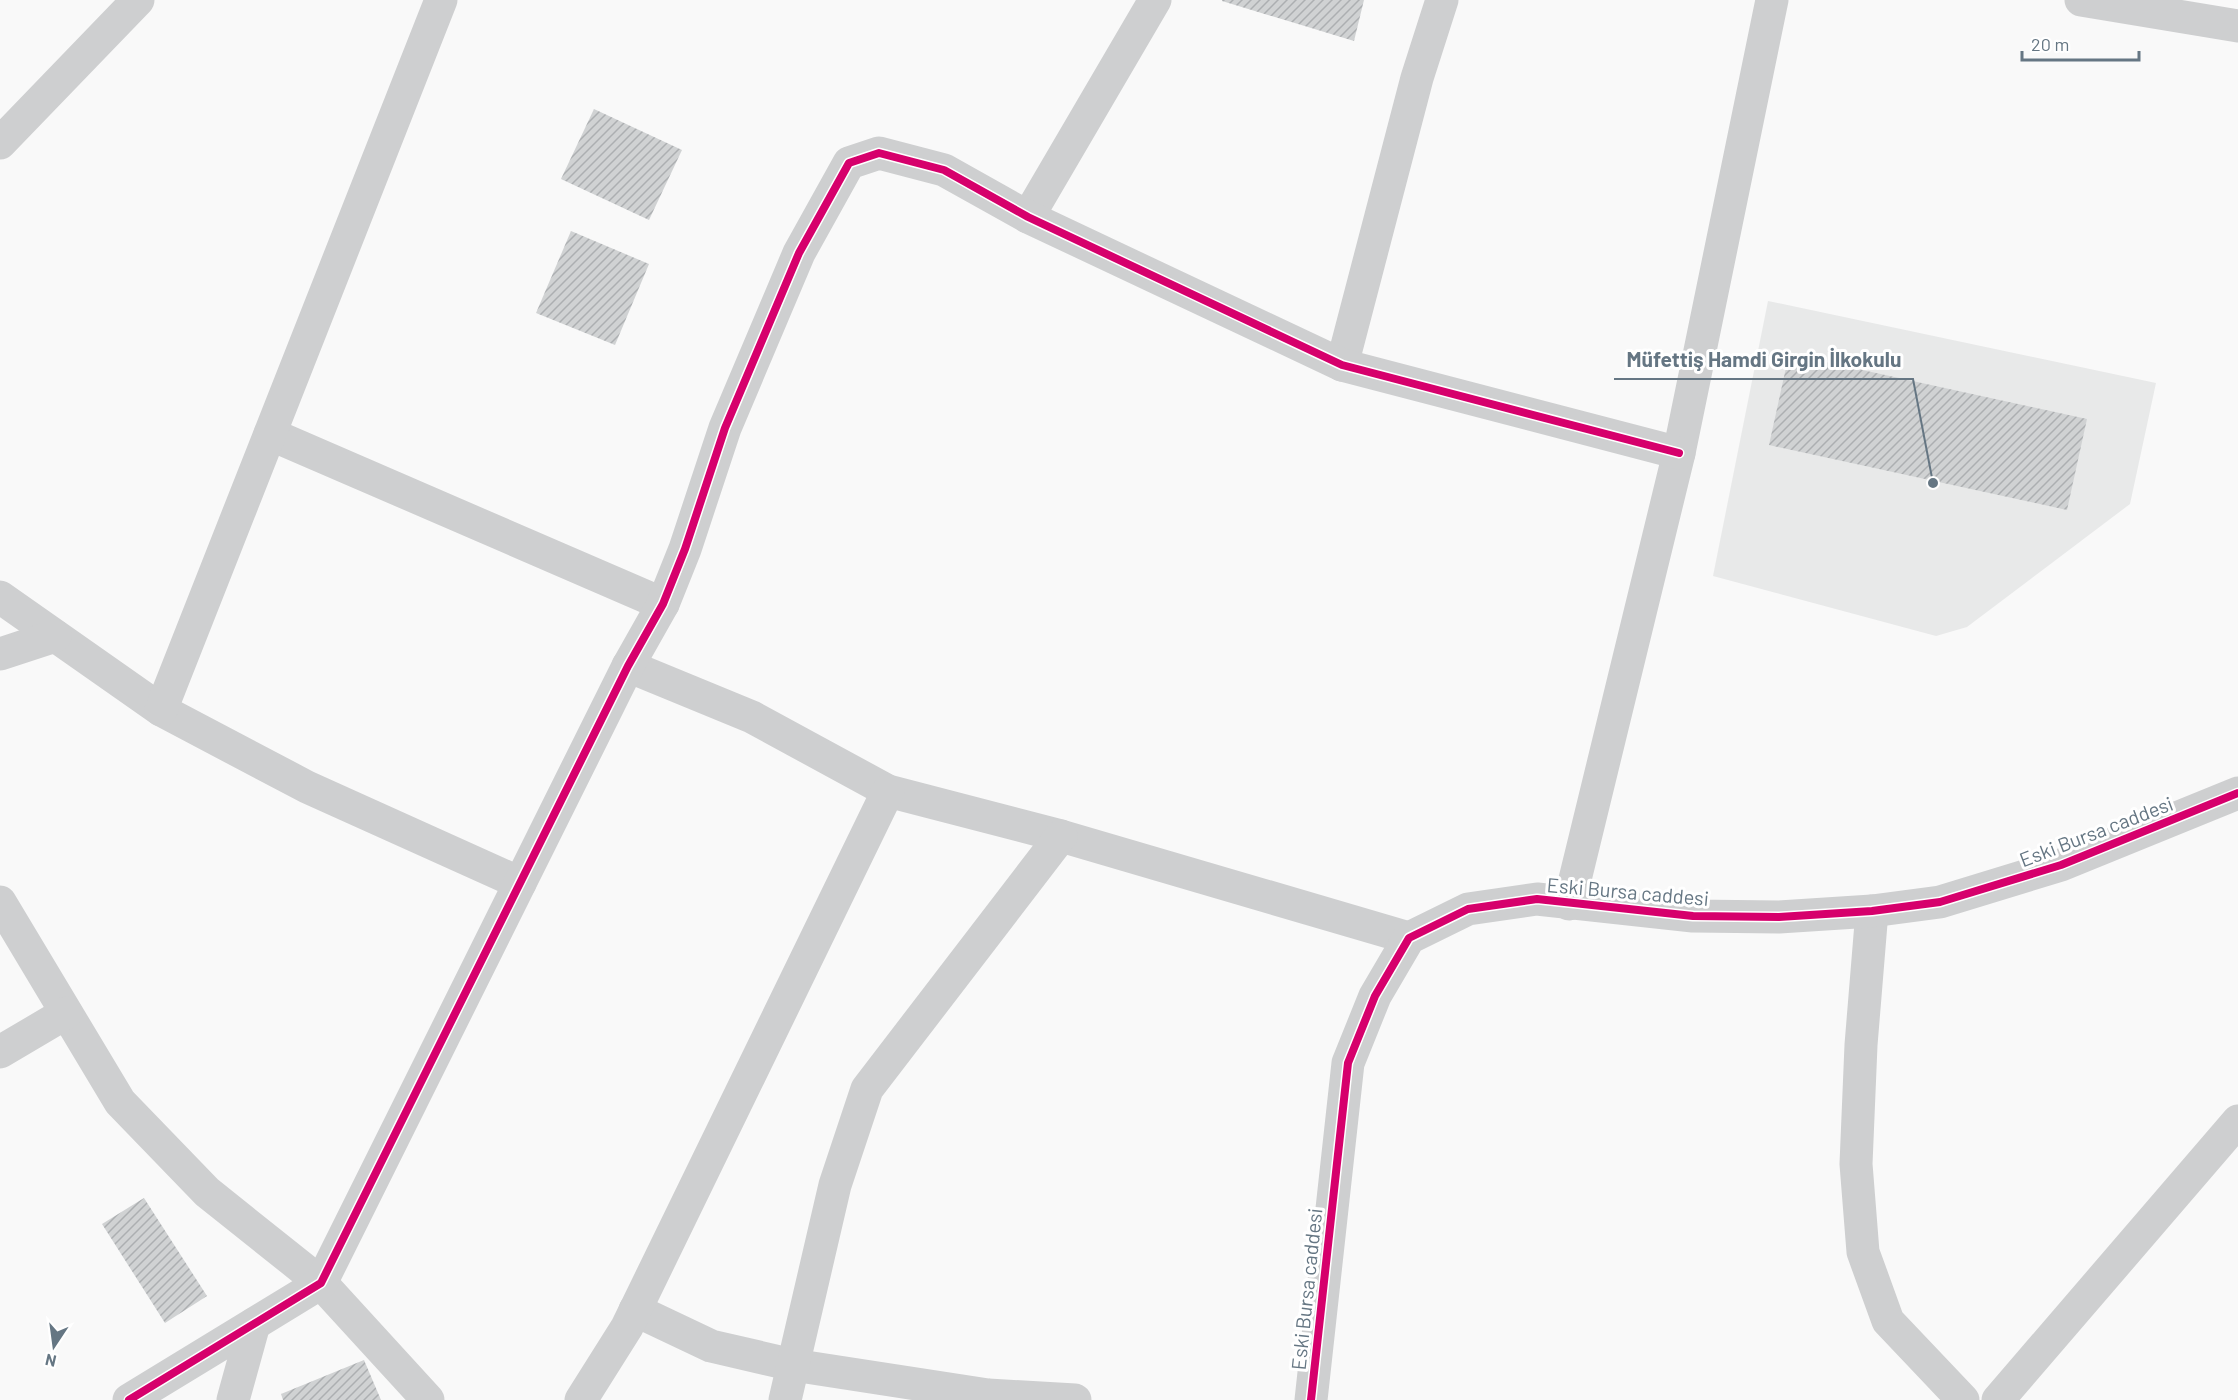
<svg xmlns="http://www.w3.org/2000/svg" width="2238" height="1400" font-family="Barlow,sans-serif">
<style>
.built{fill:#e8e9e9}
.building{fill:url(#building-hatch)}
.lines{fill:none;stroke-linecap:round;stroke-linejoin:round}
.minor{stroke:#cecfd0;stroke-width:33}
.cycleway-casing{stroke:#fff;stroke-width:11}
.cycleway{stroke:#d6006c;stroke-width:8}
.labels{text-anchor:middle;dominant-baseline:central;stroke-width:6;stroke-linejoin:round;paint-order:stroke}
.street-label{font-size:20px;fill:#657683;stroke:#fff}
.leader{fill:none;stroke:#657683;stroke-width:2}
.callout-dot{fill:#657683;stroke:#fff;stroke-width:2}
.callout-label{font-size:21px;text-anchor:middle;font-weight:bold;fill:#657683;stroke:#fff;stroke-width:6;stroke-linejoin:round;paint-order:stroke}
</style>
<defs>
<pattern id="building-hatch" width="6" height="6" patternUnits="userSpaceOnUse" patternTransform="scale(1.5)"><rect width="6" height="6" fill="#d0d2d3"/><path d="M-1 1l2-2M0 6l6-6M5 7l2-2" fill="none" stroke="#acafb1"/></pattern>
</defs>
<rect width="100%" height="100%" fill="#f9f9f9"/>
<path class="built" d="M1768,301L2156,383L2130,504L1967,627L1936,636L1713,576Z"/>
<g class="building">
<path d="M1364,0L1354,41L1222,1V0Z"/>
<path d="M594,109L682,150L649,220L561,179Z"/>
<path d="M571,231L649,264L615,345L536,313Z"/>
<path d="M1789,354L2087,419L2067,510L1769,445Z"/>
<path d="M144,1198L207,1296L165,1323L102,1224Z"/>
<path d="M364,1360L381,1400H283L281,1394Z"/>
</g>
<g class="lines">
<g class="minor">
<path d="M2081,0L2238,26"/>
<path d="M0,143L138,0"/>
<path d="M1028,217L1155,0"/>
<path d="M1342,365L1417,78L1442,0"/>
<path d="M270,434L663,604"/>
<path d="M0,597L161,710L307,787L520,883"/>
<path d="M0,654L55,636"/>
<path d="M628,666L752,717L888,791L1061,836L1409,938"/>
<path d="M161,710L441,0"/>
<path d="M0,902L120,1102L207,1192L321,1283L428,1400"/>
<path d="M1569,904L1679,453L1772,0"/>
<path d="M1872,911L1861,1045L1856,1164L1863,1252L1888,1321L1963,1400"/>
<path d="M0,1052L66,1013"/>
<path d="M635,1310L711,1346L793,1365L988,1395L1075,1400"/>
<path d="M129,1400L321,1283L628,666L663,604L685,549L725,428L799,253L849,163L879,153L944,170L1028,217L1342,365L1679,453"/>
<path d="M233,1400L254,1324"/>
<path d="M581,1400L627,1327L888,791"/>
<path d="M785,1400L835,1185L867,1089L1061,836"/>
<path d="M1311,1400L1348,1063L1375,996L1409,938L1468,909L1537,899L1693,916L1779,917L1872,911L1940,902L2061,865L2238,793"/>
<path d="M1998,1400L2238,1121"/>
</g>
<defs>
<g id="cycleway">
<path d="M129,1400L321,1283L628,666L663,604L685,549L725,428L799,253L849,163L879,153L944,170L1028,217L1342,365L1679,453"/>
<path d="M1311,1400L1348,1063L1375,996L1409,938L1468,909L1537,899L1693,916L1779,917L1872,911L1940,902L2061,865L2238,793"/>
</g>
</defs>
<use href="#cycleway" class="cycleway-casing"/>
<use href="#cycleway" class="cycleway"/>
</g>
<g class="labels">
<g class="street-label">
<text transform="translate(2096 831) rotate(-21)">Eski Bursa caddesi</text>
<text transform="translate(1628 891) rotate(5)">Eski Bursa caddesi</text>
<text transform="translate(1306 1289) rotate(-84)">Eski Bursa caddesi</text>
</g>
</g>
<path class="leader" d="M1933 483L1913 379H1614"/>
<circle class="callout-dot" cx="1933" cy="483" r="6"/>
<g class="callout-label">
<text x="1764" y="367">Müfettiş Hamdi Girgin İlkokulu</text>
</g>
<g transform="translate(54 1346) rotate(193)" stroke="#ffffff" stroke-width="4.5" paint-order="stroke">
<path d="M0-4.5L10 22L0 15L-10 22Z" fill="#657683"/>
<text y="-9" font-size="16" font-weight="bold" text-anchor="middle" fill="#657683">N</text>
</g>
<path d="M2022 51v9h117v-9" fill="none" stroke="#657683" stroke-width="3"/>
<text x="2031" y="51" font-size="18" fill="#657683" stroke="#ffffff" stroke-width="4.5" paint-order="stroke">20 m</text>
</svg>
